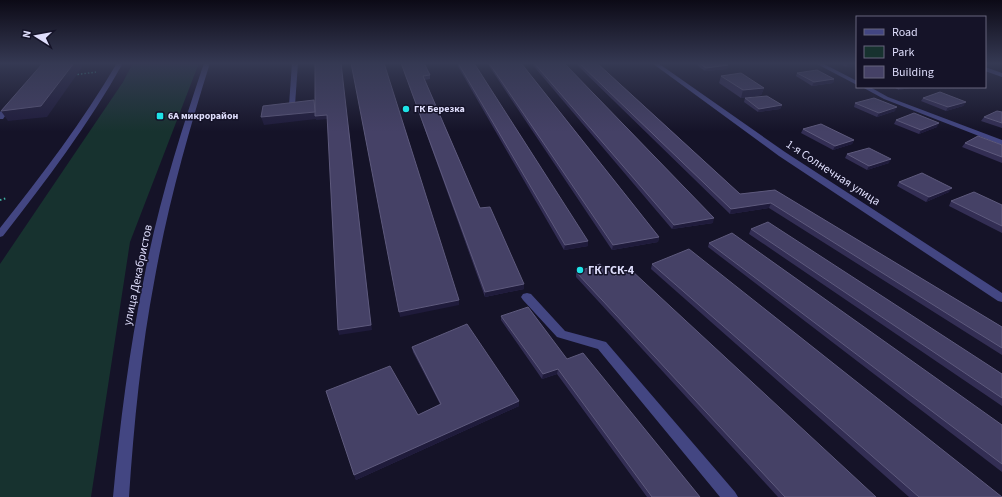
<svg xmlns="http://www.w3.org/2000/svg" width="1002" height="497" font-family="'Source Sans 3',sans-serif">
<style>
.green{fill:#17322f}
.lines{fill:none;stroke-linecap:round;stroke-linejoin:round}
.path-far1{stroke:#3eb0a0;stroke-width:1.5;stroke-dasharray:1.5 2;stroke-linecap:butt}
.path{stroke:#3eb0a0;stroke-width:2;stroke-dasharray:1.5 2.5;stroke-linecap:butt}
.minor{fill:#434682;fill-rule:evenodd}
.wall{fill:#332e54}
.shaded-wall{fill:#1f1b3b}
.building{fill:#454166;stroke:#5e5a7d}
.poi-dot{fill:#1ee3e7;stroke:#151328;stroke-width:1.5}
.labels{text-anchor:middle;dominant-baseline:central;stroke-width:3;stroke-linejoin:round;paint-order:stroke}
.far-poi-label{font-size:10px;font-weight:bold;fill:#dfdefc;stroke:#151328;text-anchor:start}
.street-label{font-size:12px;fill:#dfdefc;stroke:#151328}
.poi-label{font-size:12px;font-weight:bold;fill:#dfdefc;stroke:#151328;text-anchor:start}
</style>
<rect width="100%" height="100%" fill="#151328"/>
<path class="green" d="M133,63H199L130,242L91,497H0V264L123,82Z"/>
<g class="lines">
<path class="path-far1" d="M74,75L96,72"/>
<path class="path" d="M0,200L7,198"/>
<g class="minor">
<path d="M117,63H123C89,124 46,181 3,236L0,237V228C42,175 83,121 117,63Z"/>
<path d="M204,63H210C188,133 168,205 155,277C141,350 134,423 129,497H113C120,423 129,351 144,278C158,205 180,134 204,63Z"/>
<path d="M292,63H298L295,105L292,107L289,105Z"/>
<path d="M652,63H658L785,152L1002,293V302L998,301L779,156Z"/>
<path d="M815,63H822L857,81V85Z"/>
<path d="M985,67L1002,73V77L985,71Z"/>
<path d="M862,87H870L888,97L1002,140V145L884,99Z"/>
<path d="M9,102L14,103L3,119H0V112Z"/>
<path d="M527,293L531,294L565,331L606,342L735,492L738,497H720L598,349L557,337L523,300L521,297L523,294Z"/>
</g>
</g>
<g class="wall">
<path d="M401,63H424L430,75V79L425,80L480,208L524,289L485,297Z"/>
<path d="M456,63H474L588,246L564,250Z"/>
<path d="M487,63H521L659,237L658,242L612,250Z"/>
<path d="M531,63H564L713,223L672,229Z"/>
<path d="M575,63H597L740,194L775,190L1002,327V355L769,208L730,214Z"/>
<path d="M695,63H724L727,69L705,71L695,64Z"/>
<path d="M837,63H857V66L846,67Z"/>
<path d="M797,73L834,79L833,83L812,86L796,76Z"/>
<path d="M721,76L764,88L761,95L741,98L719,83Z"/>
<path d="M893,87H915L899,90Z"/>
<path d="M745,98L782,105L780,109L758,112L744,102Z"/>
<path d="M923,98L966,102L963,106L946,111L921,101Z"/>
<path d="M855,103L895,111L877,117L854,107Z"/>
<path d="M1002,112V128L981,121L984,117Z"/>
<path d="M896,120L937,127L919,134L894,124Z"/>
<path d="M803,129L854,140L852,144L833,150L801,133Z"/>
<path d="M965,143L1002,145V163L962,147Z"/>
<path d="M847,154L889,163L867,170L845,158Z"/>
<path d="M899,182L949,192L926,202L897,186Z"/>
<path d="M951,201L1002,205V233L949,206Z"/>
<path d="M751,229L1002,374V406L749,234Z"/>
<path d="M709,243L1002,425V472L708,247Z"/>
<path d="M652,264L1002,497H909L651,269Z"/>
<path d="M576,272L876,497H778L576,277Z"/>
<path d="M501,316L567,359L700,497H647L557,374L542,379L501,320Z"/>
<path d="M412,347L519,401V406L356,480L326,391L418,415L440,404L413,352Z"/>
</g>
<g class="shaded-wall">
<path d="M74,63H85L47,117L8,121L1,111Z"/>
<path d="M341,63L372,330L339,335L338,330Z"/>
<path d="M848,63H857V66L846,67Z"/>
<path d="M985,63H989L985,69Z"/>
<path d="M728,65L727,69L705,71L706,68Z"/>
<path d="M834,79L833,83L812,86L814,82Z"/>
<path d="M900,87H915L899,90Z"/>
<path d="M764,88L761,95L741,98L743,90Z"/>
<path d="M314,100L316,108L327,115L328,119L316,120V119L264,125L261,117Z"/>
<path d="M966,102L963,106L946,111L948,107Z"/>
<path d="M782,105L780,109L758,112L759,109Z"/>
<path d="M897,107L895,111L877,117L879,113Z"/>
<path d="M939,123L937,127L919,134L921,130Z"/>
<path d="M854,140L852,144L833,150L835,146Z"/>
<path d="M891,159L889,163L867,170L869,166Z"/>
<path d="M952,188L949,192L926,202L929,197Z"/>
<path d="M771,203L769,208L730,214L731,209Z"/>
<path d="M714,218L713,223L672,229L674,225Z"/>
<path d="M659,237L658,242L612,250L613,245Z"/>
<path d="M588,241V246L564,250L565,245Z"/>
<path d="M524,284V289L485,297V292Z"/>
<path d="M459,300V305L400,317L399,312Z"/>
<path d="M558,369L557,374L542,379L543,374Z"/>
<path d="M519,401V406L356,480L354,475Z"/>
</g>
<g class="building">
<path d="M43,63H74L41,106L1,111Z"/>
<path d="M315,63H341L371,325L338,330L327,115L315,116Z"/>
<path d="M351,63H384L459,300L399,312Z"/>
<path d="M401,63H424L430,75L423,76L480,208L490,207L524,284L485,292Z"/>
<path d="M458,63H474L588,241L565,245Z"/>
<path d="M489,63H521L659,237L613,245Z"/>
<path d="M534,63H564L714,218L674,225Z"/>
<path d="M579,63H597L740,194L775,190L1002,327V348L771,203L731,209Z"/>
<path d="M699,63H724L728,65L706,68Z"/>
<path d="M817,70L834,79L814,82L797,73Z"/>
<path d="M741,73L764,88L743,90L721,76Z"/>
<path d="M940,92L966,102L948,107L923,98Z"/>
<path d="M767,96L782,105L759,109L745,98Z"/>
<path d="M874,98L897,107L879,113L855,103Z"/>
<path d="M314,100L315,112L261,117L263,106Z"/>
<path d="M997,111L1002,112V123L984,117Z"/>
<path d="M914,113L939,123L921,130L896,120Z"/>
<path d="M821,124L854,140L835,146L803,129Z"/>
<path d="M978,136L1002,145V157L965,143Z"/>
<path d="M869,148L891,159L869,166L847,154Z"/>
<path d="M922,173L952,188L929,197L899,182Z"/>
<path d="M974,192L1002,205V226L951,201Z"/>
<path d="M768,222L1002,374V398L751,229Z"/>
<path d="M732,233L1002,425V464L709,243Z"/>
<path d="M689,249L1002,497H919L652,264Z"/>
<path d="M600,264L614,276L631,270L876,497H785L576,272Z"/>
<path d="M528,307L567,359L583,353L700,497H652L558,369L543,374L501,316Z"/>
<path d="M467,324L519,401L354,475L326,391L390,366L418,415L441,404L412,347Z"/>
</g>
<linearGradient id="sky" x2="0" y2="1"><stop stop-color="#0c0a16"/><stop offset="0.48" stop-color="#353953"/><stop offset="1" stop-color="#353953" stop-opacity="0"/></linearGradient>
<rect width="1002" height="132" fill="url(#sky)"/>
<g class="poi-dot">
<circle cx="406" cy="109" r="4"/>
<rect x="156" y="112" width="8" height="8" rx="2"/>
<circle cx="580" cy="270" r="4"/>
</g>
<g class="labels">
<g class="far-poi-label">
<text x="414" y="109">ГК Березка</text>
<text x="168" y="116">6А микрорайон</text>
</g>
<g class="street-label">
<text transform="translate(833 173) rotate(33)">1-я Солнечная улица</text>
<text transform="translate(138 275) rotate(-78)">улица Декабристов</text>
</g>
<g class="poi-label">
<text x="588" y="270">ГК ГСК-4</text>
</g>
</g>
<rect x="856" y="16" width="130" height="72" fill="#151328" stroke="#66647d"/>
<rect x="864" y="29" width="20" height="6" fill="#434682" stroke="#66647d"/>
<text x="892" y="36" font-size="12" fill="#dfdefc">Road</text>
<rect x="864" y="46" width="20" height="12" fill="#17322f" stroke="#66647d"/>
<text x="892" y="56" font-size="12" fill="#dfdefc">Park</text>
<rect x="864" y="66" width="20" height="12" fill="#454166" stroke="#66647d"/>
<text x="892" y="76" font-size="12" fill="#dfdefc">Building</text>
<g transform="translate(36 36) rotate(281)" stroke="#151328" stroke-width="3" paint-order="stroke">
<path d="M0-3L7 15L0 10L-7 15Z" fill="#dfdefc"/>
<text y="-6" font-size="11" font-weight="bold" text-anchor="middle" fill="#dfdefc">N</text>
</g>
</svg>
